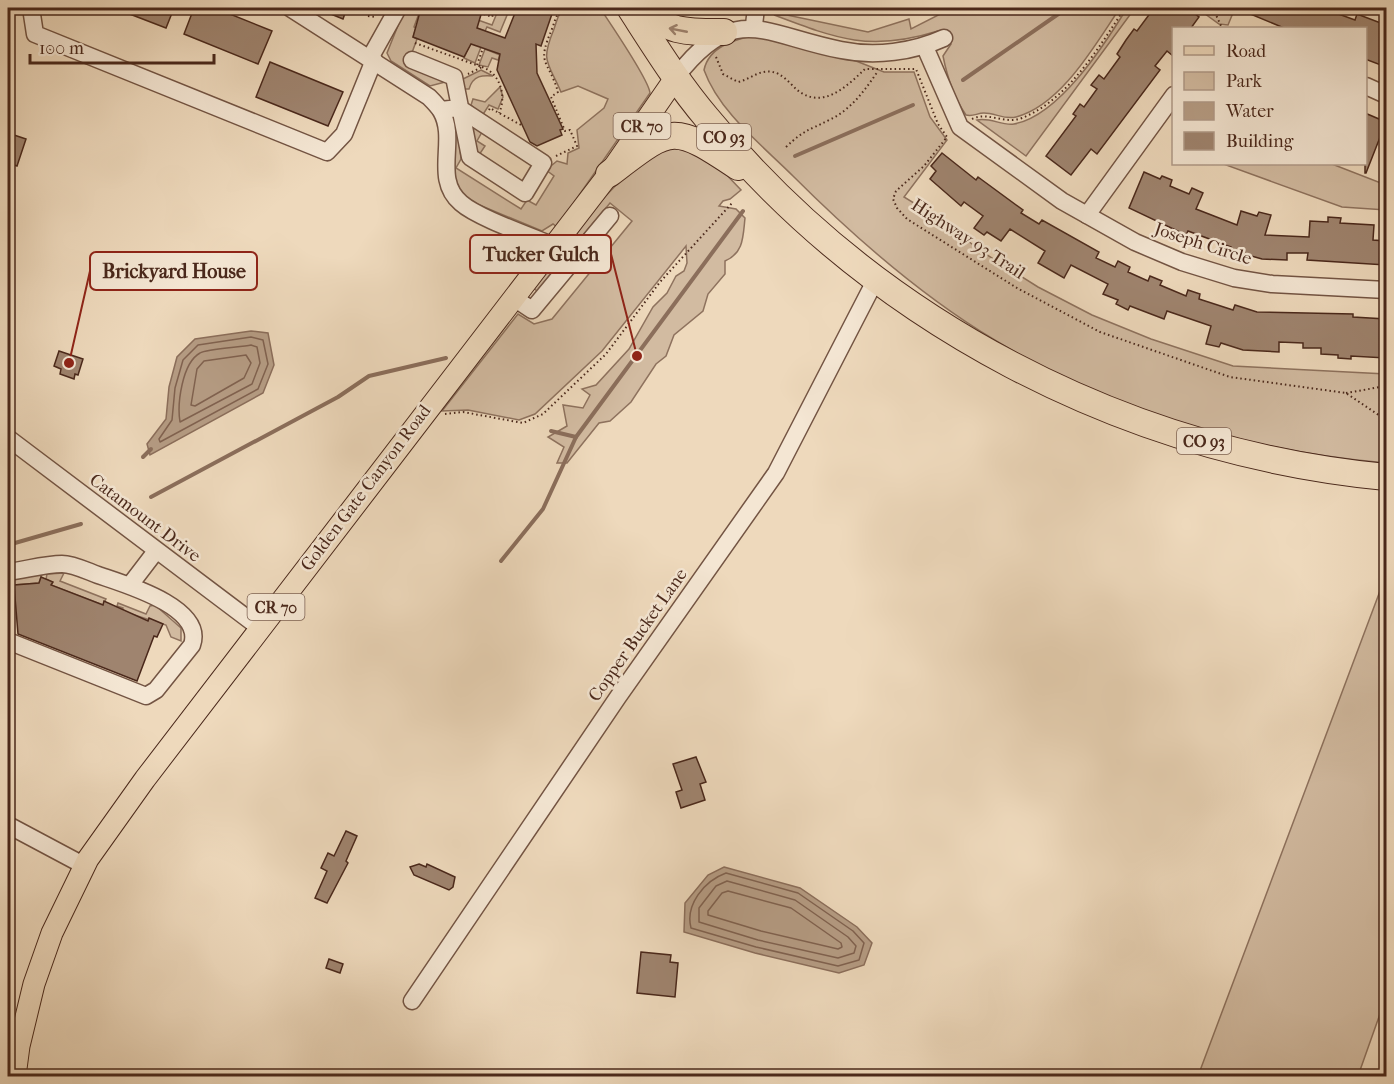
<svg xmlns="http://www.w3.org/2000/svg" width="1394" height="1084" font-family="'IM FELL French Canon',serif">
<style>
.green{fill:#d2bba1;stroke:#8e725e;stroke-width:1.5}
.water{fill:#b69d85;stroke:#8b6e5b;stroke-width:1.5}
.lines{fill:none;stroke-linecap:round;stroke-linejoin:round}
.shore{stroke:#806250;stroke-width:1.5}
.stream{stroke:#8b6e5b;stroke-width:4}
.building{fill:#9f846f;stroke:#4a281b;stroke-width:1.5}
.minor-casing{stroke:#735443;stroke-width:19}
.major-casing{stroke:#4a281b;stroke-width:23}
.highway-casing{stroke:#4a281b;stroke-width:28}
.path{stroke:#4a281b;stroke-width:2;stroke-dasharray:1.5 3;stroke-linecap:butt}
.minor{stroke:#f4e6d3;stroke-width:16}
.major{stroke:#eed9bc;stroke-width:21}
.highway{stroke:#eed9bc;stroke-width:26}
.oneway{stroke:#9c806c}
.labels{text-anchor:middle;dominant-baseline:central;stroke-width:5;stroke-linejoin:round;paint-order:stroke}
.shield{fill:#f4e6d3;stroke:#7d6152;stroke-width:1.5}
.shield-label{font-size:16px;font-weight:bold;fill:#4a281b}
.street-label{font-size:18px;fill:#4a281b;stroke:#f4e6d3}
.leader{fill:none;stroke:#8f2418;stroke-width:2}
.callout-dot{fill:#8f2418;stroke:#f4e6d3;stroke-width:2}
.callout{fill:#f4e6d3;stroke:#8f2418;stroke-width:2}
.callout-label{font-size:20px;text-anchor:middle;font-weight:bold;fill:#4a281b}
</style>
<rect width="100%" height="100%" fill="#eed9bc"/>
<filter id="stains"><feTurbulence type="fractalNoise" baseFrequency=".00333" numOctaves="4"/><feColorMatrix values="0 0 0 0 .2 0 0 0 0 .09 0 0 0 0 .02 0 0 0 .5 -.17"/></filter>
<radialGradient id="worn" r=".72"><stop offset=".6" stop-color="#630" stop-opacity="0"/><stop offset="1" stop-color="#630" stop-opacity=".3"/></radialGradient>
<g class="green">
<path d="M405,8H421L414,27L416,28L413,37L417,39L407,66L445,82L430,86L391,61L387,53Z"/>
<path d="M499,8H510L500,32L487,27L485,31L477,28L478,20L492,25Z"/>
<path d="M565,8H600C610,23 649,80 650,93L557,227L553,224L542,231L465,199L449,173L454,120L457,122L461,159L456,168L521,209L527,200L536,205L554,176L546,170L557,161L567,164L568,153L579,148L577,130L604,108L608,99L578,86L561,92C548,61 540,63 554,29C557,20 558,14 565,8Z"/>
<path d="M952,8H1120C1096,43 1062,105 1016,117C1005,120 995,113 984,113C977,113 973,117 966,115C954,98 947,76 943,56L951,44L938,31C871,52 837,39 774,15H787L868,32L909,19L911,29Z"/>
<path d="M1127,8H1135L1026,156L977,120C990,117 1002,126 1014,124C1059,116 1105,44 1127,8Z"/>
<path d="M1197,8H1235L1228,25L1219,24Z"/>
<path d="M474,35L481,47L475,63L464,58Z"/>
<path d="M757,35L856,61L884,72H914L930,117L947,140L904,197L932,214L984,253L1038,287L1092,315L1151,339L1233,366L1386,374V463C1249,451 1111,411 993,339C920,295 853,236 793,176C762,145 719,112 704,70C709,46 736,39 757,35Z"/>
<path d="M485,49L500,55L498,60L492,58L488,67L479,65Z"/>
<path d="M481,70L493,76C483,75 473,75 469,89H464L461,80Z"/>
<path d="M500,87L503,97L498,109L489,105L482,116L471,105L473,99L485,102Z"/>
<path d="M473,126L482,132L477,141L485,146L479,155L475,153Z"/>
<path d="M677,143L721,169L741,190L730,199L723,201L719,206L736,209L745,218C743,236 744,253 725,261V274L708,294L703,311L674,335L666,356L656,364L631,402L610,421L599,423L567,463H557L564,447L548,437L567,426L563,405L583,408L590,395L582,389L596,385L629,349L653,307L667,293L676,276L684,271L687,263L686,246L602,351L535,414L519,420L468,410L442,411L518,314L534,324L552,319L632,221L610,203L537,291L531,286L582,221L636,164Z"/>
<path d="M1228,164H1332L1386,185V210L1342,207L1226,165Z"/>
<path d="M64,573L60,581L106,599L103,605L51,585L52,582L46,579L47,574Z"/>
<path d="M42,574L39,583L14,585V590H8V580Z"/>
<path d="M1386,575V997L1358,1076H1198Z"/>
<path d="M118,603L146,614L150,606L155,605L181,628V641L171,637L166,625L122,611L123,608L117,606Z"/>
</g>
<g class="water">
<path d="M251,331L268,333L274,365L263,393L150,455L147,444L166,419L169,387L177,357L195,339Z"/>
<path d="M724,867L800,888L857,927L872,943L864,965L839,973L755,953L684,932L685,903L708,875Z"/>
</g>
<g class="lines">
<g class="shore">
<path d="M251,337L263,340L268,364L258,389L160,442L159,439L172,420L175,388L183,360L198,345Z"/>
<path d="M251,345L257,347L260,363L252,384L180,422C177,404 182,363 200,353C206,349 242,347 251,345Z"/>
<path d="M246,355L251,363L244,378L195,406L191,405L197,369L204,361Z"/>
<path d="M726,873L798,893L853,931L864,943L859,960L838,966L756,947L691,928C685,905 704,881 726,873Z"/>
<path d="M727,881L795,900L848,937L856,946L854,953L838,958L758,940L699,922V908L716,886Z"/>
<path d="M728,891L791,908L841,943L842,947L838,949L761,931L708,915V911L722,893Z"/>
</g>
<g class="stream">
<path d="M963,80L1067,8"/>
<path d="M795,156L913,105"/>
<path d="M551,431L576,437"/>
<path d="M143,457L151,449"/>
<path d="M151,497L338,397L369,376L446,358"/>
<path d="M8,545L81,524"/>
<path d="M501,561L543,509L576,437L743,211"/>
</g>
</g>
<g class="building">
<path d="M114,8H174L166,28Z"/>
<path d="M194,8H215L272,31L258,64L184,34Z"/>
<path d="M316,8H347L343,19Z"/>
<path d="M421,8H483L477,28L505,38L517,8H554L541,46L536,44L537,73L563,129L560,130L562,135L537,146L530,142L497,70L500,54L471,44L464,57L413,37Z"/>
<path d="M1154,8H1172L1180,13L1187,8L1199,17L1191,28H1173V56L1167,51L1155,66L1160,70L1097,154L1091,149L1071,175L1046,156L1076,116L1073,114L1080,104L1084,107L1097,89L1091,85L1099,75L1104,79L1120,57L1117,54L1126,40L1134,29L1137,31Z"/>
<path d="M1236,8H1322L1355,20L1357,14L1386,25V67L1365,59V28H1284Z"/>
<path d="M270,62L343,92L328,126L256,97Z"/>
<path d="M1365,113L1386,122L1366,173H1365Z"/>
<path d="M8,133L26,139L17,166L8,163Z"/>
<path d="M942,153L976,180L978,177L1023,210L1021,213L1039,224L1042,220L1099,252L1096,258L1115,267L1118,261L1130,267L1128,272L1148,281L1150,276L1162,281L1160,285L1186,296L1188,290L1200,294L1199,299L1233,310L1235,305L1257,312L1353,314V317L1386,319V358L1351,356V359L1338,358V355L1321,354V348H1303V343L1279,342V352L1243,350L1221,343L1219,347L1206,344L1211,326L1167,311L1164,319L1130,306L1128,310L1116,304L1118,300L1103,294L1108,284L1071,265L1064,278L1038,263L1045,251L1010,229L1001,241L987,232L984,235L974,228L983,216L964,202L961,206L930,179L936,171L931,166Z"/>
<path d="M1144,172L1160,179L1162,176L1172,180L1170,186L1189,194L1192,188L1203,193L1196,209L1237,225L1241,211L1257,216L1259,212L1271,215L1265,235L1309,237L1310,221L1328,222V217L1341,218L1340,223L1374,225L1373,240L1386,241V265L1307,260L1308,253H1287V260L1262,259L1230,250L1231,247L1188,231L1186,235L1129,208Z"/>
<path d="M59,351L83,359L78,375L75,374L74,379L60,374L61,369L54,366Z"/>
<path d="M41,577L53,582L51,585L103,605L104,601L148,621L149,618L163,624L157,637L154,636L137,681L18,634L14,585L39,583Z"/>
<path d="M696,757L706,782L700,784L705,800L681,808L676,792L682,790L673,764Z"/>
<path d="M346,831L357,836L346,861L348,863L327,903L315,898L327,871L321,868L328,853L334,856Z"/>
<path d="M419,864L426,867L427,864L455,877L453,887L449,890L414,875L410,867Z"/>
<path d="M641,952L671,955L670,962L678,963L675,997L637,993Z"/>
<path d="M329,959L343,964L340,973L326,968Z"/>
</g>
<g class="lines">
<defs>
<g id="minor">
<path d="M31,8L35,34L327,152L344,134L374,60"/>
<path d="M290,8L429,97C433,101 438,106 441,111C458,140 432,178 461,203C478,218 531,236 554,246"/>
<path d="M754,25L756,8"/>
<path d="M925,47L960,127L1062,201L1135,242L1182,262L1234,278L1272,284L1386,290"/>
<path d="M370,58L398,8"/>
<path d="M412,60L454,77L470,157L525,193L543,163L459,108L441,110"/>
<path d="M676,77C736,0 763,35 841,50C875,57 913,52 944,38"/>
<path d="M1366,86L1386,95"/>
<path d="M1087,215L1174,95"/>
<path d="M514,298L532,310L610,216"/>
<path d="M8,438L260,628"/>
<path d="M8,572C25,570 45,564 62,564C73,564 87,571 98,575C124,584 205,607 192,645L156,690L146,696L8,641"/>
<path d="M130,585L156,551"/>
<path d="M8,825L85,866"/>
<path d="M412,1001L618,697L776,473L875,281"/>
</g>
<path id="major" d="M15,1076L19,1046L34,984L52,933L88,859L145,779L609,174L676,77"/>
<g id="highway">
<path d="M630,8C654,45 678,84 707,118C875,322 1124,452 1386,477"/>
<path d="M638,8C671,33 684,32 724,32"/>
<path d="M609,174C671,127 671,122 738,167"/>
</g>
</defs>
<use href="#minor" class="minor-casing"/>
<use href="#major" class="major-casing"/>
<use href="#highway" class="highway-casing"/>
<g class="path">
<path d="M368,8L367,16L376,17"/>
<path d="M467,8L492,17L496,8"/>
<path d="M1206,8L1216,15L1222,28"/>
<path d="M484,14L487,8"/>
<path d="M415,43L482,67L468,74"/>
<path d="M716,57L723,74L738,82C751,79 760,69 773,72C781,73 790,83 796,89C822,111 846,87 865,69H916L938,124L947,137L924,166L896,191L893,199L897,208L907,219L1017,288L1100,332L1230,377L1346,393L1386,420"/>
<path d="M477,65L483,48"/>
<path d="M482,67C500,73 507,96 499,113"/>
<path d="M489,110L490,108L521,125"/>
<path d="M972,119C988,111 1005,125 1022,118C1068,100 1099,47 1125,8"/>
<path d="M786,147C805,129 808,131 829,120C851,110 865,90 878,71"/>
<path d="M556,156L577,146L570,130L565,131L551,97L558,92C548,58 536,66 552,29C555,21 556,14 563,8"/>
<path d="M1346,393L1386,386"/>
<path d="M445,414L463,412L523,423L543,414L606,354L660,282L733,202"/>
</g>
<use href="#minor" class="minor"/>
<use href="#major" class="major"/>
<use href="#highway" class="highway"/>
</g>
<defs><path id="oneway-shaft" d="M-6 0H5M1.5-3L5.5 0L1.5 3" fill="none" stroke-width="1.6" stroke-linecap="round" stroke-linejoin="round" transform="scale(1.5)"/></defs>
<use class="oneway" href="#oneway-shaft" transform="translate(678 30) rotate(-169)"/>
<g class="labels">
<g class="shield">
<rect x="613.5" y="113" width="57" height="26" rx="4.5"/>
<rect x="697" y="124" width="54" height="26" rx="4.5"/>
<rect x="1177" y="428" width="54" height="26" rx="4.5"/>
<rect x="247.5" y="594" width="57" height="26" rx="4.5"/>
</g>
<g class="shield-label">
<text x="642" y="126">CR 70</text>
<text x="724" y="137">CO 93</text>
<text x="1204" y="441">CO 93</text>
<text x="276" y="607">CR 70</text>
</g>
<g class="street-label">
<text transform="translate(968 239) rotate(33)">Highway 93 Trail</text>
<text transform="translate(1203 244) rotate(18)">Joseph Circle</text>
<text transform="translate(366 488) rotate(-53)">Golden Gate Canyon Road</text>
<text transform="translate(145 518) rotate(37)">Catamount Drive</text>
<text transform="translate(638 635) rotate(-55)">Copper Bucket Lane</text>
</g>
</g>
<path class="leader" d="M637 356L611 254M69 363L90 271"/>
<g class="callout-dot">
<circle cx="637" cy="356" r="6"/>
<circle cx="69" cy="363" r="6"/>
</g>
<g class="callout">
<rect x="470" y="235" width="141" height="38" rx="6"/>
<rect x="90" y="252" width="167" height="38" rx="6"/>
</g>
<g class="callout-label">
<text x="541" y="261">Tucker Gulch</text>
<text x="174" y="278">Brickyard House</text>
</g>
<rect width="1394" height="1084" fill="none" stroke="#eed9bc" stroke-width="30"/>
<rect x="9" y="9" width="1376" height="1066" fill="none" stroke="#4a281b" stroke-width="3"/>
<rect x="15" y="15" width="1364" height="1054" fill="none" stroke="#4a281b" stroke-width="1.5"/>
<rect x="1172" y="27" width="195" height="138" fill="#f4e6d3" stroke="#b09a89" stroke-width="1.5"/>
<rect x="1184" y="46" width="30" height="9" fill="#eed9bc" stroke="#b09a89" stroke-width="1.5"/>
<text x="1226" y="57" font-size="18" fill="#4a281b">Road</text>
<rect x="1184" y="72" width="30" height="18" fill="#d2bba1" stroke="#b09a89" stroke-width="1.5"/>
<text x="1226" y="87" font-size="18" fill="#4a281b">Park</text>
<rect x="1184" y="102" width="30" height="18" fill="#b69d85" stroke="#b09a89" stroke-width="1.5"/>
<text x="1226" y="117" font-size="18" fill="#4a281b">Water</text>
<rect x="1184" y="132" width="30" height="18" fill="#9f846f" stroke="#b09a89" stroke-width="1.5"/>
<text x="1226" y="147" font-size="18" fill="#4a281b">Building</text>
<path d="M30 54v9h184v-9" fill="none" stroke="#4a281b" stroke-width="3"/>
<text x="39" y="54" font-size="18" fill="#4a281b" stroke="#f4e6d3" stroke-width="4.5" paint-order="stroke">100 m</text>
<rect width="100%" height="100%" filter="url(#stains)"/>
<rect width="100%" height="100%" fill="url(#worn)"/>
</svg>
